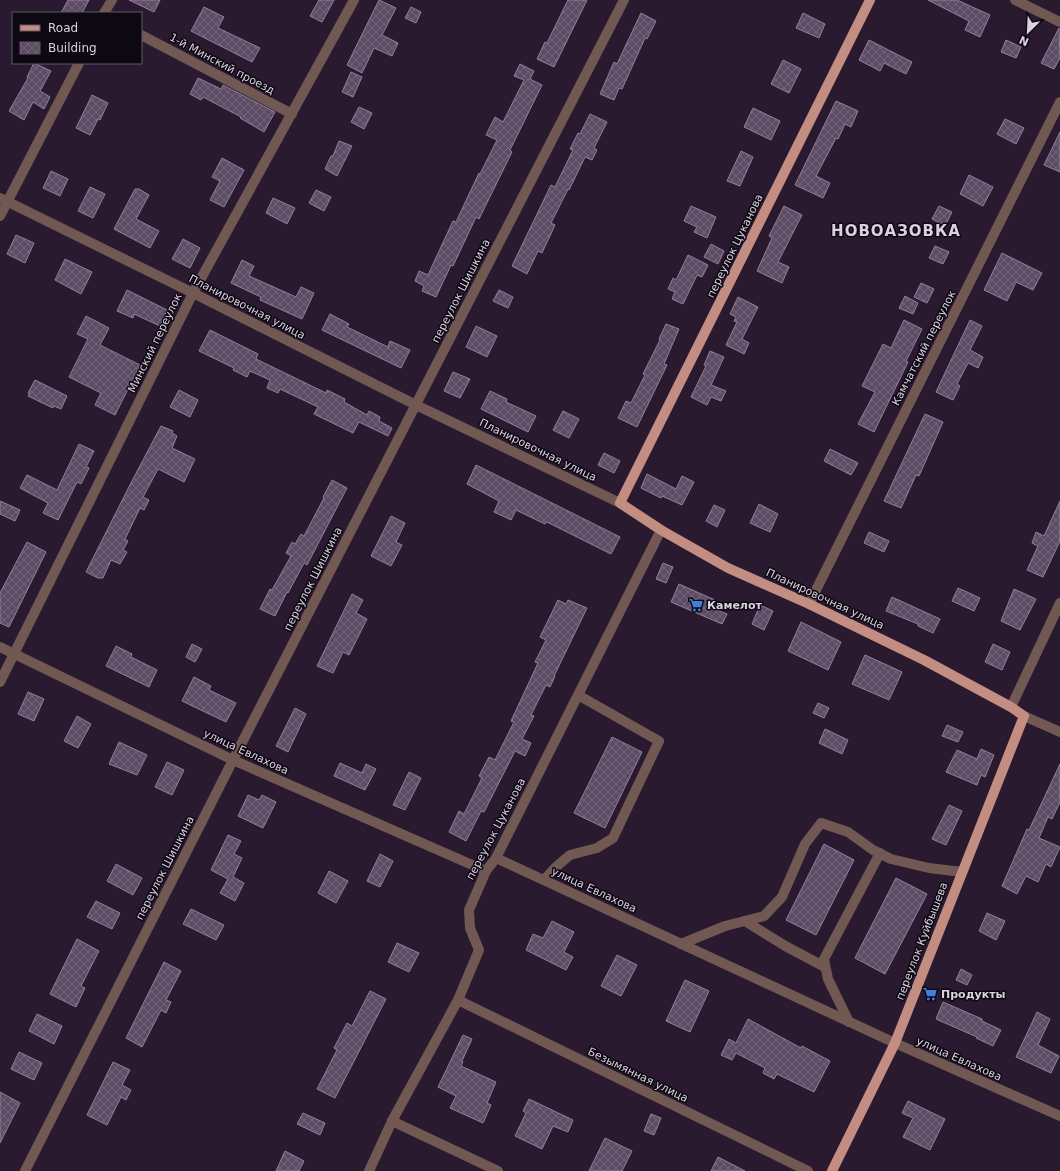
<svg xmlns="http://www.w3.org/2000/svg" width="1060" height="1171" font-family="'DejaVu Sans',sans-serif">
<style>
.building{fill:url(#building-cross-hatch);stroke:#93809c}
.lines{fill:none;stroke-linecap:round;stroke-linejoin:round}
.minor{stroke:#725852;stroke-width:10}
.major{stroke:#c48d81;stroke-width:10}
.labels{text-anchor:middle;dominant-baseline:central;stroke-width:3;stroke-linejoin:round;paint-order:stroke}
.street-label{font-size:11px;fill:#dbd1e0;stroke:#0e0812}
.poi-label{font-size:11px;font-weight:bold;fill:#dbd1e0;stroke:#0e0812;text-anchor:start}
.district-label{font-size:15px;font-weight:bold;letter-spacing:1px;fill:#dbd1e0;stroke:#0e0812}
</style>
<defs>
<pattern id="building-cross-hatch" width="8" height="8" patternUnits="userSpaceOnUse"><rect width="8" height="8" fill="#5d4c65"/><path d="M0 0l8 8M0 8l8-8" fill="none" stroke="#74657b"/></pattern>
</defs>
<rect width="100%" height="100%" fill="#291a30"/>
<g class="building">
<path d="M68,0H89L82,13H61Z"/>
<path d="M129,0H160L154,12Z"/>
<path d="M319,0H334L322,22L310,16Z"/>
<path d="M379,0L396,8L382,35L398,43L392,56L374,48L362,73L347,65Z"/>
<path d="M568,0H587L554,67L537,59L545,42L547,43Z"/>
<path d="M928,0H957L990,15L980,37L965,30L969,21Z"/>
<path d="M204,7L224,17L218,28L260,48L252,62L191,31Z"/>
<path d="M411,7L421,12L416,23L405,18Z"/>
<path d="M641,13L656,21L647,39L645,38L622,89L619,88L614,100L600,94L614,62L617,64Z"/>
<path d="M803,13L825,24L819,38L796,28Z"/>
<path d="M1059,28L1060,58L1054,69L1041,63Z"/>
<path d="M869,40L912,62L906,74L884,63L880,71L859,60Z"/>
<path d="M1006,40L1021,47L1016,58L1001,52Z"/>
<path d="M783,60L801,69L789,93L771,84Z"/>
<path d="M34,63L51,71L40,91L50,97L44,109L33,102L24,120L9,111L28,78L27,77Z"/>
<path d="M520,64L534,71L530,79L542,85L510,150L512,152L479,219L476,217L453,266L451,265L436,297L422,291L424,286L415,281L419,271L428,275L453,221L456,222L479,173L480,174L497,140L486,135L495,117L503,122L524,80L514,76Z"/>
<path d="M351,72L362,77L353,97L342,92Z"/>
<path d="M198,78L221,89L223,85L275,112L264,132L240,118L241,117L203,97L201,100L190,94Z"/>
<path d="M92,95L108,103L100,120L98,119L90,135L76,128Z"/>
<path d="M836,101L858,111L851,127L845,124L838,139L836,138L816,176L830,183L823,198L795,185Z"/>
<path d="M359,107L372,113L364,129L351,122Z"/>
<path d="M753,108L780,121L771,140L744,127Z"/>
<path d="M590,114L607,122L594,148L597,150L592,160L585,157L569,190L568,189L551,223L555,225L542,253L538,251L527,274L512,266L551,185L555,187L573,150L570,149L578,133L580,134Z"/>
<path d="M1005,119L1024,128L1016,144L997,134Z"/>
<path d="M1060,132V172L1044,165Z"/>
<path d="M339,141L352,146L337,176L325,169L331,156H333Z"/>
<path d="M741,151L753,157L740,186L727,181Z"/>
<path d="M222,158L244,170L224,207L210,200L220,181L212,177Z"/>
<path d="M51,171L68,179L60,196L43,188Z"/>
<path d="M969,175L993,187L983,206L960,194Z"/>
<path d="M90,187L105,194L93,218L78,211Z"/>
<path d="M135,189H139L149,195L136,219L159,231L150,248L114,229Z"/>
<path d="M316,190L331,197L324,211L309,203Z"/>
<path d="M273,198L295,208L287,224L266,213Z"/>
<path d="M691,206L716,217L707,238L694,232L697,227L684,221Z"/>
<path d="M784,206L802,215L778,262L789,267L782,283L757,271L772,238L769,236Z"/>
<path d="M939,206L952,212L945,226L932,219Z"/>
<path d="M16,235L34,243L25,263L7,254Z"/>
<path d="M183,239L200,248L190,268L172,259Z"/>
<path d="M711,244L724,251L718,264L704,257Z"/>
<path d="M935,246L949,252L943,264L929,258Z"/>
<path d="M1002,253L1042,273L1033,290L1016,282L1007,301L984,290Z"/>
<path d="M688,255L708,265L702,277L697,275L683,304L672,299L675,292L668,289L673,278L676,280Z"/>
<path d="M65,259L92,272L81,294L55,280Z"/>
<path d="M242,260L254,266L249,276L296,297L301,287L314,293L302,319L260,300L261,297L231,283Z"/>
<path d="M921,283L934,289L927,303L914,297Z"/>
<path d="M127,290L167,310L160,326L134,314L133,318L117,311Z"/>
<path d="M499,290L513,297L508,308L493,301Z"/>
<path d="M905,296L918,303L913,314L899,308Z"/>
<path d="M738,297L758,307L742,339L749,343L744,354L726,345L737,322L734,321L736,317L730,314Z"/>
<path d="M330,314L349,324L347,327L388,347L390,341L410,350L401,368L322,330Z"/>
<path d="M86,316L109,328L100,345L140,365L115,415L95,405L101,393L69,377L88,339L77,334Z"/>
<path d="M904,320L922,329L906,361L908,362L874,432L858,424L875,392L862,386L883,344L891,348Z"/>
<path d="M970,320L982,326L970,350L983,357L978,368L968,363L957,384L960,386L953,400L936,392Z"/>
<path d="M666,324L679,329L664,364L667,365L637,427L618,418L626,401L631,403L645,375L643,374L660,340L659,339Z"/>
<path d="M476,326L497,336L487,357L466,347Z"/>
<path d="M210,330L258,354L256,359L326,393L327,390L345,399L344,402L367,415L369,411L380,417L379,421L392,428L388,436L359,422L353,433L314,414L318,407L280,389L278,393L267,388L270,380L250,371L247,377L233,370L234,368L199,351Z"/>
<path d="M710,351L724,357L711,385L726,391L721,401L711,397L707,405L691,397L706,366L704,365Z"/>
<path d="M453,372L470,379L460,398L444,391Z"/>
<path d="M35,380L67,396L61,409L54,406L53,408L28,396L30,393H28Z"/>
<path d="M179,390L198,400L190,417L170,407Z"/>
<path d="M490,391L507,399L506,402L536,416L528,432L481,409Z"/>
<path d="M563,411L579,419L569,438L553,430Z"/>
<path d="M925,414L943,422L919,476L916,475L901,508L884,501Z"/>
<path d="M161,426L173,431L172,433L177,436L172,448L195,459L184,482L158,469L143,497L149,500L144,510L140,508L125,539L128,541L123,550L127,552L120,564L111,560L103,578H98L86,572L132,481Z"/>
<path d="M79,444L94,451L86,467L89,468L81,484L77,482L58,520L43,513L48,503L20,488L27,475L57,490Z"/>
<path d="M830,449L858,463L851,475L824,461Z"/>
<path d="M604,453L620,461L614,473L598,465Z"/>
<path d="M476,465L620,537L611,554L547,522L545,524L516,510L511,520L494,512L499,501L467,484Z"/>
<path d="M647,474L676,489L682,476L694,482L682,505L662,496L661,498L641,488Z"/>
<path d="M332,480L347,488L307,565L304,563L288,593L287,592L275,616L260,609L270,589L272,590L291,556L286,553L292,542L295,544L301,534L304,536L324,498L323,497Z"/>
<path d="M0,501L20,510L15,521L0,514Z"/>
<path d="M1060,501V541L1043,577L1027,570L1038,546L1032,543L1036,532L1044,536Z"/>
<path d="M759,504L778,514L770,532L750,523Z"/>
<path d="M714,505L725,510L717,527L706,521Z"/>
<path d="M391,516L405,523L396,542L402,545L391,566L371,556Z"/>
<path d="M869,532L889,541L884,552L864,543Z"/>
<path d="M27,542L46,552L9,627L0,623V593Z"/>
<path d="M663,563L673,567L666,583L656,579Z"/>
<path d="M679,584L715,600L712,608L727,614L722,624L671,602Z"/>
<path d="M958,588L980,598L974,611L952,601Z"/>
<path d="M1014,589L1036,599L1020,630L1001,621Z"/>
<path d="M352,594L363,600L356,613L367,619L349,655L343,652L333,673L317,666Z"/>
<path d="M892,597L940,619L933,633L918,626V624L886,611Z"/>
<path d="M558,600L566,604L568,600L587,608L554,676H555L550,687L546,685L531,715L534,716L522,739L531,743L525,756L515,751L484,812L481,811L466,841L449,832L459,811L464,814L482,778L479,776L489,757L495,760L514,722L511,721L538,663L535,662L546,640L540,637Z"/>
<path d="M760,605L773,611L764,630L752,624Z"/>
<path d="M801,622L841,642L828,670L788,651Z"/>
<path d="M192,644L202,649L195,662L186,657Z"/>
<path d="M993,644L1010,652L1002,670L985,662Z"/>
<path d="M116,646L132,654L131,657L157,670L149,687L106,666Z"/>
<path d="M865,655L902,672L889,700L852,684Z"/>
<path d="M194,677L211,686L209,690L236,703L226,722L182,701Z"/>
<path d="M28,692L44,699L34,721L18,714Z"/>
<path d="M818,703L829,708L824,718L813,713Z"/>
<path d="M295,708L306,714L288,752L276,746Z"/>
<path d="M77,716L91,724L78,748L64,741Z"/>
<path d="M947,725L963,732L958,742L942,736Z"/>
<path d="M825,729L848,740L842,754L819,743Z"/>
<path d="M612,737L642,752L605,828L574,813Z"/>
<path d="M119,742L147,755L137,775L109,764Z"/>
<path d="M981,749L994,755L985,777L981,775L977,785L946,772L957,750L977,759Z"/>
<path d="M167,762L184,770L172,795L155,787Z"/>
<path d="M340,763L362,773L366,764L376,769L365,790L334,776Z"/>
<path d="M1060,764V802L1052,819L1048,817L1039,838L1060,847L1051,867L1046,864L1038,882L1026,876L1017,894L1002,886L1027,829L1029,830Z"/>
<path d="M409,772L421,778L405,810L393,805Z"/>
<path d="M248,795L259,800L262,795L276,802L263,828L238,816Z"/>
<path d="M949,805L962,811L946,845L932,839Z"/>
<path d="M228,835L241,841L234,854L242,858L233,877L244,883L235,901L220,893L228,879L211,870Z"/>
<path d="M824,844L854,860L816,935L786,920Z"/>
<path d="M380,854L393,861L380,887L367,881Z"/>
<path d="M116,864L142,878L133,895L107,881Z"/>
<path d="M329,871L348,881L336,903L318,893Z"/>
<path d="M896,878L927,894L885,974L855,958Z"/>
<path d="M96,901L120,913L112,929L87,917Z"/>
<path d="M191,909L224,925L216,940L183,924Z"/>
<path d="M987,913L1005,921L996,940L979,931Z"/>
<path d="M552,921L574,932L564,952L573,957L566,970L526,950L533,934L543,938Z"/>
<path d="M77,939L99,951L81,986L85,988L76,1007L50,994Z"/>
<path d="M397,943L419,953L409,972L388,962Z"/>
<path d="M617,955L637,965L621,996L601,986Z"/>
<path d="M164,962L181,971L166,1000L171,1002L166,1013L161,1010L142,1047L126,1038Z"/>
<path d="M961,969L972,975L967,985L956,980Z"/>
<path d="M685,980L709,991L690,1032L666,1021Z"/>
<path d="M370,991L386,999L335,1098L317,1089L337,1050L334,1048L347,1023L352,1026Z"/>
<path d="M943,1002L982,1019V1021L1001,1030L993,1046L976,1038L977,1037L936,1019Z"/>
<path d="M1037,1012L1050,1019L1038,1045L1059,1056L1051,1073L1016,1057Z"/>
<path d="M37,1014L62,1026L54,1044L29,1031Z"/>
<path d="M748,1019L801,1048L802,1046L830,1061L814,1092L777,1074L774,1079L763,1073L765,1068L736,1053L732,1060L721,1055L729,1039L736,1043Z"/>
<path d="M463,1035L472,1039L462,1061L463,1062L461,1066L496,1082L487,1103L491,1105L483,1123L450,1108L456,1096L438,1087Z"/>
<path d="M19,1052L42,1063L34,1080L11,1069Z"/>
<path d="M113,1062L130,1070L122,1085L131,1090L126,1100L121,1097L107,1125L87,1115Z"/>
<path d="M0,1092L20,1103L0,1143Z"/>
<path d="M529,1099L573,1120L568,1132L553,1126L542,1149L515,1136L526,1113L523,1111Z"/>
<path d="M908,1101L945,1119L930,1150L903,1137L913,1118L902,1113Z"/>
<path d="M303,1113L325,1123L320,1135L297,1124Z"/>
<path d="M651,1114L661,1118L654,1135L644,1131Z"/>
<path d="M605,1138L632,1151L622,1171H589Z"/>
<path d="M285,1151L304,1161L299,1171H276Z"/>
<path d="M718,1157L745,1171H711Z"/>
</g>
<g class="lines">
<g class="minor">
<path d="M1015,0L1060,22"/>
<path d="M104,13L112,0"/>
<path d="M141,35L292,114"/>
<path d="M0,198L193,293L416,405L620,503"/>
<path d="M0,216L79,63"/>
<path d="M809,604L1060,102"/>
<path d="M0,647L233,760L486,871"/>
<path d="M0,682L193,293L354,0"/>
<path d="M1011,707L1060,603"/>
<path d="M1024,716L1060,732"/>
<path d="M496,858L895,1043L1060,1116"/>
<path d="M544,880L557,866L570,855L597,848L613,838L659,741L578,695"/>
<path d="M745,921L787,947L825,967"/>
<path d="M681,944L725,926L764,916L782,897L805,844L821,823L848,832L873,850L891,859L929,868L962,872"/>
<path d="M458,1000L808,1171"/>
<path d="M849,1022L828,979L824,959L880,853"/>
<path d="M392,1121L498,1171"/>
<path d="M25,1171L233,760L624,0"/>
<path d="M369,1171L392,1121L458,1000L479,950L470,928L469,910L486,871L496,858L661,530"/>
</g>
<path class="major" d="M832,1171L895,1043L1024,716L1011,707L924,660L809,604L728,568L661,530L620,503L870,0"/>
</g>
<defs>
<symbol id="supermarket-bare" viewBox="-9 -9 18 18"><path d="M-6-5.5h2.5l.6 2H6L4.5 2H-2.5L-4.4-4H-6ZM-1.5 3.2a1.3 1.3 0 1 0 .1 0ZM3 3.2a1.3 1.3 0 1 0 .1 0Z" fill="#3f7fe0" stroke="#0e0812" stroke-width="2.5" paint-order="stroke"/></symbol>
</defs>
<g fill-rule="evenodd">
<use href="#supermarket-bare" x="686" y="595" width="20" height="20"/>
<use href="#supermarket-bare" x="920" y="984" width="20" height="20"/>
</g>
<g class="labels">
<g class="street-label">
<text transform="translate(222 64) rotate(28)">1-й Минский проезд</text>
<text transform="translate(735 246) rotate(-64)">переулок Цуканова</text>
<text transform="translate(461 291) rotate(-63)">переулок Шишкина</text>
<text transform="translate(247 307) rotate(27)">Планировочная улица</text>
<text transform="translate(155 343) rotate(-64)">Минский переулок</text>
<text transform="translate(924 348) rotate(-63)">Камчатский переулок</text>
<text transform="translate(538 450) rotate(26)">Планировочная улица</text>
<text transform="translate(313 579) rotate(-63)">переулок Шишкина</text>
<text transform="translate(825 599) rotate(25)">Планировочная улица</text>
<text transform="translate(246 752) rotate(25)">улица Евлахова</text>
<text transform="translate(496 829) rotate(-62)">переулок Цуканова</text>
<text transform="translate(165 868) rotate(-63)">переулок Шишкина</text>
<text transform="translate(594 890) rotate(25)">улица Евлахова</text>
<text transform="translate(922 941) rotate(-69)">переулок Куйбышева</text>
<text transform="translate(959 1059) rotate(24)">улица Евлахова</text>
<text transform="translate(638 1075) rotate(26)">Безымянная улица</text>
</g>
<g class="poi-label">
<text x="707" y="605">Камелот</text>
<text x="941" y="994">Продукты</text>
</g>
<g class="district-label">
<text x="896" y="231">НОВОАЗОВКА</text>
</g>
</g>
<rect x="12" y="12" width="130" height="52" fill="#0e0812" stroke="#605864"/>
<rect x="20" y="25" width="20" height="6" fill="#c48d81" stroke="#605864"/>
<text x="48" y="32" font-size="12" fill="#dbd1e0">Road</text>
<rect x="20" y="42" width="20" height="12" fill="url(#building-cross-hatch)" stroke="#605864"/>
<text x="48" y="52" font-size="12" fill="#dbd1e0">Building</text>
<g transform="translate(1028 32) rotate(204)" stroke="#0e0812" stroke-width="3" paint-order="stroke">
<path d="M0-3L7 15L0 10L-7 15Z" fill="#dbd1e0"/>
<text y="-6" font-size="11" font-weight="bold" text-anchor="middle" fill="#dbd1e0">N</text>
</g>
</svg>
